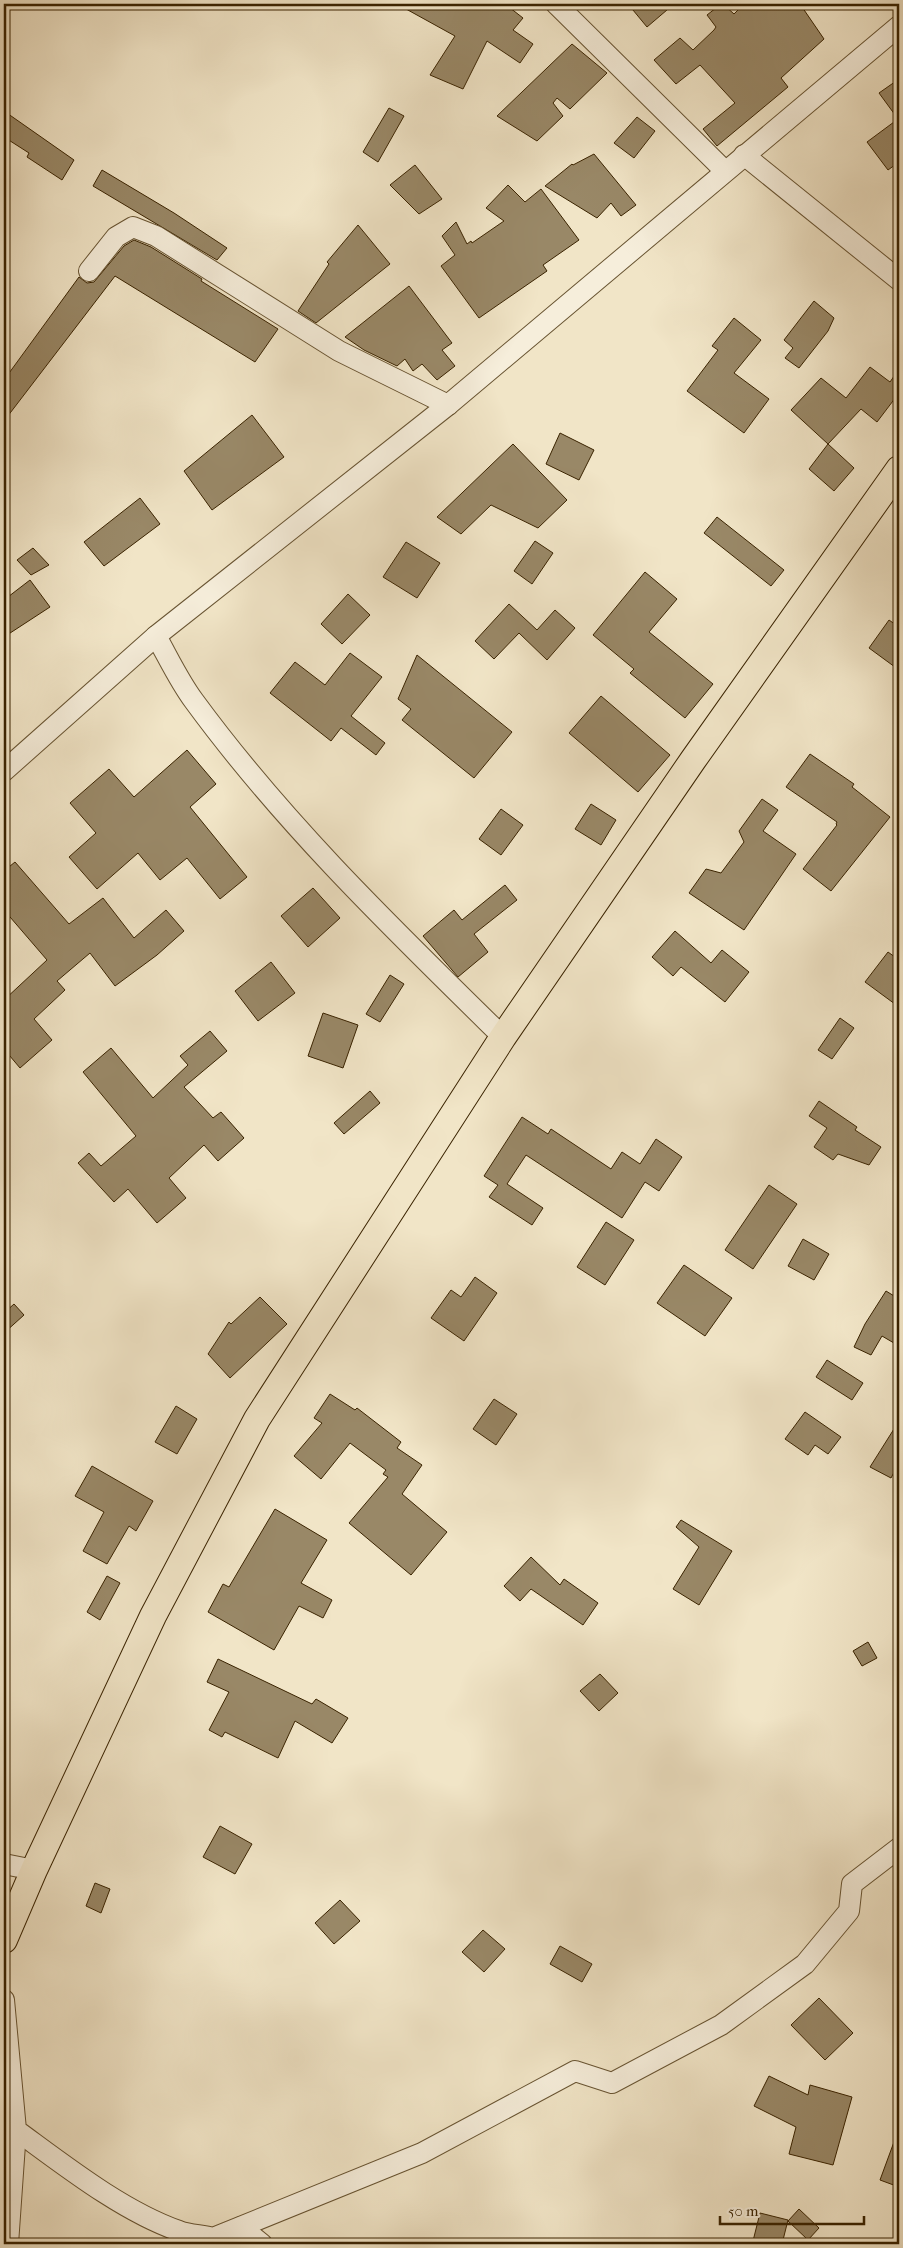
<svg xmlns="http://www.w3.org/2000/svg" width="903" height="2248" font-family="'IM FELL French Canon',serif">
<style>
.building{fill:#998867;stroke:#3a2300}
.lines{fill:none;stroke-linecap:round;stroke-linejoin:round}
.minor-casing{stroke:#685432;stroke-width:22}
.major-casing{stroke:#3a2300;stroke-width:28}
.minor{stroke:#f6eedb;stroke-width:20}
.major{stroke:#f1e5c7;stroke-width:26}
</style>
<rect width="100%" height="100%" fill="#f1e5c7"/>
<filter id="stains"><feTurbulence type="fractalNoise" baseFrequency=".004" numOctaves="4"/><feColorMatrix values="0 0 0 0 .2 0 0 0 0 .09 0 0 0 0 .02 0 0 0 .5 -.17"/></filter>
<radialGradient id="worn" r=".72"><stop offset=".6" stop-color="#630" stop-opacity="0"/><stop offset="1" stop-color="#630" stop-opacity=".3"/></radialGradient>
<g class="building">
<path d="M397,4H505L523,18L513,30L533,44L520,63L487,41L463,89L430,75L455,36Z"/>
<path d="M628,4H674L647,27Z"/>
<path d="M721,4H723L734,14L744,4H800L824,39L781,78L788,87L717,146L703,129L735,103L700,65L676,84L654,60L680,38L693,50L714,30L716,27L707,15Z"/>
<path d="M572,44L607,73L570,109L557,98L553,103L563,116L537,141L497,116Z"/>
<path d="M899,79V162L888,170L867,142L898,119L879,93Z"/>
<path d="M389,108L404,116L378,162L363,152Z"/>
<path d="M4,111L74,160L62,180L27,157L29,153L4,137Z"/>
<path d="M637,117L655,131L634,158L614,143Z"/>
<path d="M594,154L636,205L621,216L611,203L597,218L545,186L572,164L573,165Z"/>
<path d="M415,165L442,199L419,214L390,185Z"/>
<path d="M102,170L174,213L227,248L217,260L93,186Z"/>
<path d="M508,185L525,202L541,189L579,240L543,265L547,271L479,318L441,266L455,255L442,236L456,222L467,244L471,241L472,243L504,221L486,208Z"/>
<path d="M358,225L390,264L316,323L298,311L329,264L327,262Z"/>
<path d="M134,240L151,247L202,279L201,281L278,329L255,362L115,276L4,421V380L79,277L87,283L94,282L124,246Z"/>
<path d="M409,286L452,343L442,350L455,366L437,380L422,364L413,371L405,359L397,366L364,350L345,337Z"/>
<path d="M814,301L834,318L828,331L799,368L785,358L793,348L784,340Z"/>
<path d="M734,318L761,340L734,373L769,399L744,433L687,391L718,350L712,346Z"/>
<path d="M870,367L890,382L899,369V393L877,422L861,409L828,444L791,410L821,378L846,398Z"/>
<path d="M252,415L284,457L212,510L184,471Z"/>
<path d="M560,433L594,450L579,480L546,464Z"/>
<path d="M513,444L567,500L538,528L491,505L461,534L437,517Z"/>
<path d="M828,444L854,468L834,491L809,469Z"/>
<path d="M140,498L160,524L104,566L84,542Z"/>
<path d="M717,517L784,570L771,586L704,533Z"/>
<path d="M535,541L553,553L532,584L514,571Z"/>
<path d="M406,542L440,563L417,598L383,577Z"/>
<path d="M33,548L49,565L31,575L17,560Z"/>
<path d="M645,572L677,599L649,632L713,684L685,718L630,673L634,669L593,635Z"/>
<path d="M30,580L50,607L4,637V600Z"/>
<path d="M348,594L370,615L342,644L321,624Z"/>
<path d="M509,604L537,630L555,610L575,628L547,660L519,633L494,659L475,641Z"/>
<path d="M889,620L899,627V670L869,648Z"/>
<path d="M350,653L382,677L351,716L385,743L376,755L341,728L331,741L270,693L295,662L325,685Z"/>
<path d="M417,655L512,732L474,778L402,720L411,709L398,699Z"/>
<path d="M601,696L670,755L638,792L569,733Z"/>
<path d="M187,750L216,784L190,807L247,877L220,899L187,858L160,880L138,853L97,889L69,857L96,833L70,803L109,769L134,797Z"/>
<path d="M810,754L854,784L852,787L890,817L831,891L803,869L837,825L836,824L837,822L786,787Z"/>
<path d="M762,799L778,810L763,831L796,854L744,930L689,893L706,869L721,873L744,842L739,831Z"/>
<path d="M591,804L616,820L601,845L575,829Z"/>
<path d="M501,809L523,825L501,855L479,839Z"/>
<path d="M15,862L69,924L103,898L134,938L166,910L184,931L157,955L115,986L90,953L57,981L65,990L34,1019L52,1040L20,1068L4,1049V1000L47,960L4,910V871Z"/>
<path d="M505,885L517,900L474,934L488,952L458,977L423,936L454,910L462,920Z"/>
<path d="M313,888L340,918L308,947L281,916Z"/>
<path d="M675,931L711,963L722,950L749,972L725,1002L681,967L673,976L652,957Z"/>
<path d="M888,952L899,960V1007L865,982Z"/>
<path d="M271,962L295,993L258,1021L235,991Z"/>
<path d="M390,975L404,984L380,1022L366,1014Z"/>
<path d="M323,1013L358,1025L343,1068L308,1056Z"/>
<path d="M840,1018L854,1028L832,1059L818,1050Z"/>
<path d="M210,1031L227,1051L184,1087L213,1118L221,1112L244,1138L218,1161L204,1145L169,1178L186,1198L157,1223L128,1189L114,1202L78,1163L89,1153L101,1166L136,1136L83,1072L111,1048L153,1098L188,1065L180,1056Z"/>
<path d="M370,1091L380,1103L344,1134L334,1123Z"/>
<path d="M819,1101L857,1127L855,1130L881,1147L869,1165L838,1154L833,1160L814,1147L827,1128L809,1116Z"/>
<path d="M522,1117L548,1134L551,1129L611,1169L622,1152L640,1164L656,1139L682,1157L659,1191L645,1182L622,1218L526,1155L507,1184L543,1208L532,1225L489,1197L498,1185L484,1176Z"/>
<path d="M769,1185L797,1204L753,1269L725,1250Z"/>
<path d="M606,1222L634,1240L605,1285L577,1267Z"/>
<path d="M803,1239L829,1254L814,1280L788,1266Z"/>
<path d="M684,1265L732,1298L705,1336L657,1303Z"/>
<path d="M475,1277L497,1293L464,1341L431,1318L451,1290L461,1297Z"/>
<path d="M886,1291L899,1299V1346L882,1336L871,1355L854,1347L865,1324Z"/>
<path d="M260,1297L287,1324L230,1378L208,1354L229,1322L231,1324Z"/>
<path d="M14,1304L24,1315L4,1333V1313Z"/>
<path d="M827,1360L863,1383L852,1400L816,1377Z"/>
<path d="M330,1394L355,1410L357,1408L401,1442L397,1448L422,1465L402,1494L447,1532L411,1575L349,1523L388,1477L383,1474L386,1470L350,1443L321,1479L294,1456L322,1423L314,1418Z"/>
<path d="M494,1399L517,1414L496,1445L473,1429Z"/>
<path d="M176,1406L197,1419L177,1454L155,1442Z"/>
<path d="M805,1412L841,1437L828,1454L815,1445L808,1455L785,1439Z"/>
<path d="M899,1421V1463L891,1478L870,1467Z"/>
<path d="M92,1466L153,1501L136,1531L129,1526L107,1564L83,1551L104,1512L75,1496Z"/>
<path d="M275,1509L327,1540L301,1583L332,1600L323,1618L299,1606L274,1650L208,1612L223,1584L229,1587Z"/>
<path d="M681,1520L732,1551L699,1605L673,1589L699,1547L676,1527Z"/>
<path d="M531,1557L560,1585L564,1579L598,1603L583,1625L531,1589L520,1601L504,1586Z"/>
<path d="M107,1576L120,1583L100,1620L87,1612Z"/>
<path d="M868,1642L877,1658L862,1666L853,1651Z"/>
<path d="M218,1659L312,1704L316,1699L348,1718L332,1743L295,1721L278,1758L225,1732L222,1737L209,1730L229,1692L207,1682Z"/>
<path d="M600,1674L618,1693L599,1711L580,1691Z"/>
<path d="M220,1826L252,1844L235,1874L203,1857Z"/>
<path d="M95,1883L110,1889L101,1913L86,1906Z"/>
<path d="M340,1900L360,1921L334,1944L315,1923Z"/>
<path d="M483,1930L505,1949L484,1972L462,1952Z"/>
<path d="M560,1946L592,1964L582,1982L550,1964Z"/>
<path d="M819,1998L853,2033L825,2060L791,2025Z"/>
<path d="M769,2076L808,2095L810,2085L852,2097L833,2165L789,2154L796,2127L754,2106Z"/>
<path d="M898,2131L899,2132V2187L880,2180Z"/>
<path d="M799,2209L819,2228L808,2240L788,2221Z"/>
<path d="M760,2213L788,2220L782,2244H764L753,2241Z"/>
</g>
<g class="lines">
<defs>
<g id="minor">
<path d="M556,4L725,171"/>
<path d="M744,155L899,280"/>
<path d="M89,271L116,237L133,227L156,236L339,351L448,405"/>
<path d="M156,636C168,657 179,681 194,701C284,824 394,930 503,1037"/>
<path d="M4,771L156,636L448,405L899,26"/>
<path d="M4,1864L34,1870"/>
<path d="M4,2000L16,2130C64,2165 122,2211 179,2231C189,2235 202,2235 213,2238L422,2153L575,2071L612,2083L721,2025L805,1964L849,1911L852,1884L899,1848"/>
<path d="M241,2227L262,2244"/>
<path d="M8,2244L16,2130"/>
</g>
<path id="major" d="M4,1940L34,1870L153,1616L257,1419L503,1037L693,760L899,469"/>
</defs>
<use href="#minor" class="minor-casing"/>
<use href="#major" class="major-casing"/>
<use href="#minor" class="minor"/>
<use href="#major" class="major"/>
</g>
<rect width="903" height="2248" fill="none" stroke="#f1e5c7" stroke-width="20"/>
<rect x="5" y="5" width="893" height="2238" fill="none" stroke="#3a2300" stroke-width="2.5"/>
<rect x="10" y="10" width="883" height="2228" fill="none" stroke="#3a2300"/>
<path d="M720 2216v8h144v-8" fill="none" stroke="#3a2300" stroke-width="2.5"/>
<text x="728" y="2216" font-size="15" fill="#3a2300" stroke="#f6eedb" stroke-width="4" paint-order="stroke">50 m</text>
<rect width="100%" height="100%" filter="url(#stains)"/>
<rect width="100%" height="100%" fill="url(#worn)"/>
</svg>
